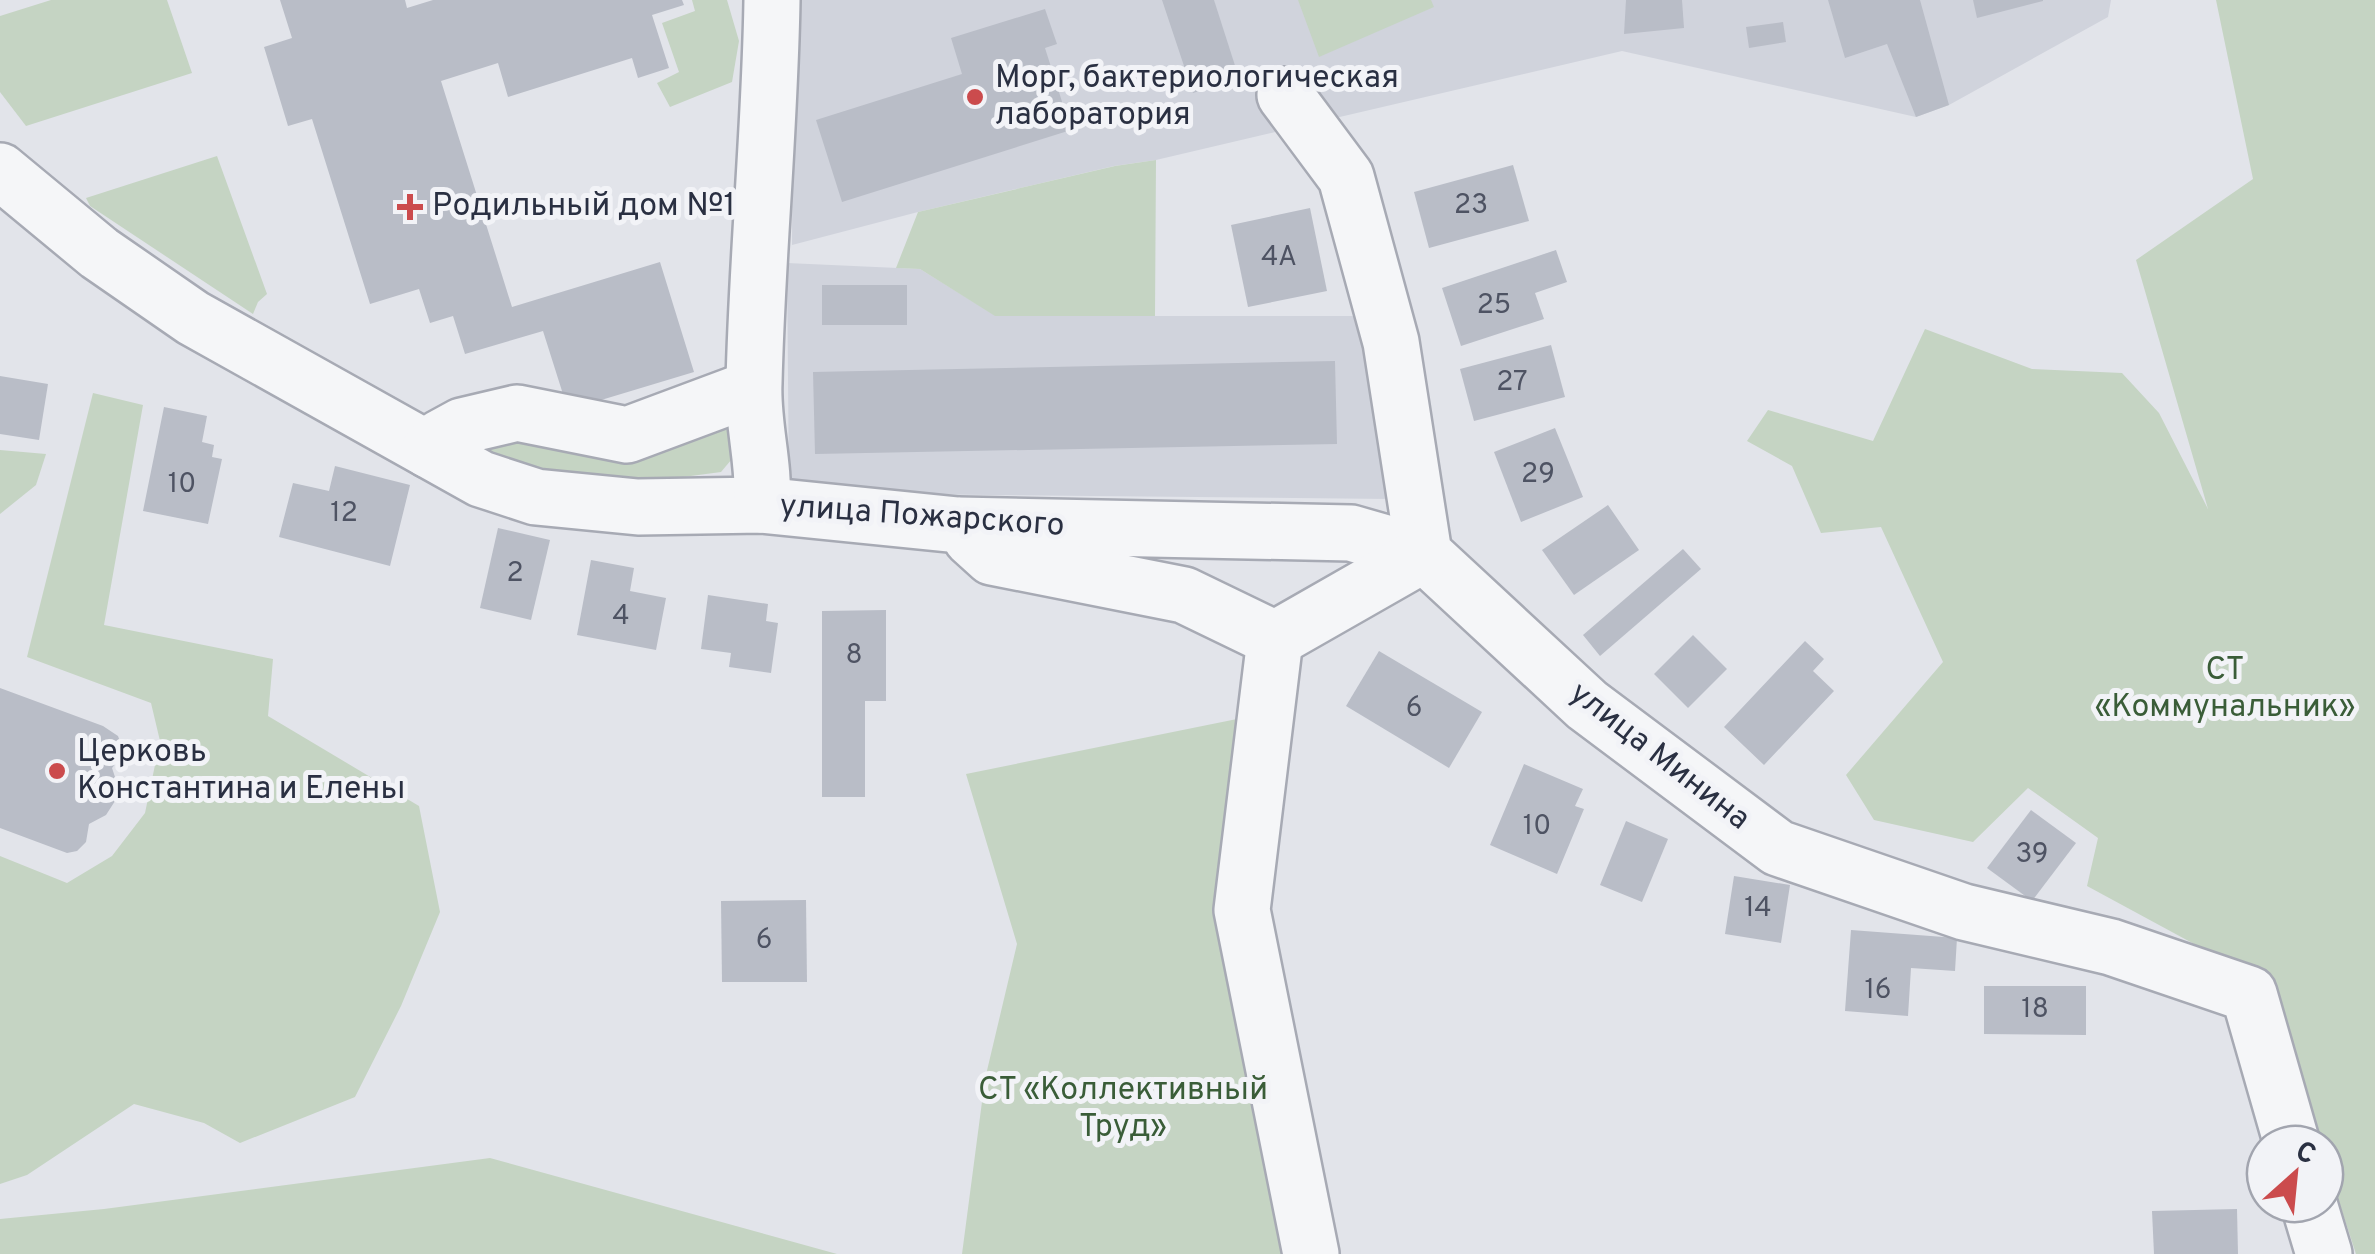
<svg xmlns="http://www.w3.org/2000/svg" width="2375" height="1254" font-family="Overpass,sans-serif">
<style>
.built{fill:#d0d3dc}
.green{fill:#c5d4c3}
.building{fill:#b9bdc7}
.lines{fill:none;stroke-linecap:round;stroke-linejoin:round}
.minor-casing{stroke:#a7aab4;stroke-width:60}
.minor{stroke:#f5f6f8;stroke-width:55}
.poi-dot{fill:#cb4b4d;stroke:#f2f3f7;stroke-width:4}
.labels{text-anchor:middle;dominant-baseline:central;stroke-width:10;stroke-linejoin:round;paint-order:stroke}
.number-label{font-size:28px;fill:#4e5363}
.poi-label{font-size:32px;fill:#2a3042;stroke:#f2f3f7;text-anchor:start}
.street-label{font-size:32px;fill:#2a3042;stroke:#f2f3f7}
.park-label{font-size:32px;fill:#3a5d38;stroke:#f2f3f7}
</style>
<rect width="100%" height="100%" fill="#e2e4ea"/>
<g class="built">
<path d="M793,0H2111L2108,17L1949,105L1916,117L1622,51L1156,160L1114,166L918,212L792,245Z"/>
<path d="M787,263L920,269L996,316H1364L1391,499L789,493Z"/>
</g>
<g class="green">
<path d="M51,0H167L192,73L26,126L0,92V16Z"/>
<path d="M692,0H727L739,41L732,82L670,107L657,83L679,72L662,23L695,11Z"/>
<path d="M1298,0H1431L1434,7L1319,57Z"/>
<path d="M2216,0H2375V1254H2356L2325,1159V1144H2320L2268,984L2087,886L2098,838L2028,788L1973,842L1874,820L1846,775L1943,662L1881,527L1821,533L1792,466L1747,441L1768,410L1873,441L1925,329L2032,369L2122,373L2159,413L2208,509L2136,260L2253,179Z"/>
<path d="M217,156L267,294L258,302L253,314L90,206L86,198Z"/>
<path d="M1156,160L1155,316H995L920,269L896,268L918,212L1115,166Z"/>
<path d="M93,393L143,405L104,625L273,659L268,716L419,806L440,912L401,1006L355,1097L240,1143L204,1123L134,1104L27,1175L0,1184V856L67,883L112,856L145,813L160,741L151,703L27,657Z"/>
<path d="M715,428L731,430L737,453L721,472L638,483L541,471L490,458V437Z"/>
<path d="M0,450L46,454L36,485L0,514Z"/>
<path d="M1237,719L1232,898L1288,1254H962L985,1079L1017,944L966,774Z"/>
<path d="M490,1158L837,1254H0V1219L104,1209Z"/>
</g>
<g class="building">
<path d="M280,0H405L407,8L433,0H682L684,5L652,15L669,68L638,78L632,58L508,97L498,63L441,81L512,307L660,262L694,372L568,410L543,331L465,354L453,316L430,323L419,289L370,304L312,119L288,126L264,47L292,38Z"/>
<path d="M1162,0H1214L1239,78L1193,93Z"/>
<path d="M1626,0H1682L1684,28L1624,34Z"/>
<path d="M1828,0H1920L1949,105L1916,117L1887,44L1845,58Z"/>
<path d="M1973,0H2043V1L1977,18Z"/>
<path d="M1045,9L1057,44L1045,48L1071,130L842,202L816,120L962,74L951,38Z"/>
<path d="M1783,22L1786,42L1749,48L1746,27Z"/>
<path d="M1513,165L1529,221L1429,248L1414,192Z"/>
<path d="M1310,208L1327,291L1248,307L1231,225Z"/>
<path d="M1556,250L1567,282L1535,293L1544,319L1461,346L1442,288Z"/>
<rect x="822" y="285" width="85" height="40"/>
<path d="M1551,345L1565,397L1474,421L1460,369Z"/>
<path d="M1335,361L1337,444L815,454L813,372Z"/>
<path d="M0,376L48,384L39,440L0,434Z"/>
<path d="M164,407L207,416L202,442L214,445L212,457L222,459L208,524L143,511Z"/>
<path d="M1555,428L1583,497L1521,522L1494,452Z"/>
<path d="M335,466L410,485L390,566L279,537L293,483L329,491Z"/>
<path d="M1608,505L1639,550L1574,595L1542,550Z"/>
<path d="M498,528L550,540L531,620L480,608Z"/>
<path d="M1683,549L1701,569L1600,656L1583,635Z"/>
<path d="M591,560L634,568L630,591L666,598L656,650L577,635Z"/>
<path d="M708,595L768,604L766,621L778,623L771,673L729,667L731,653L701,649Z"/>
<path d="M886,610V701H865V797H822V611Z"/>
<path d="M1693,635L1727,669L1688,708L1654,674Z"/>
<path d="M1805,641L1824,659L1813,671L1834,691L1764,765L1724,727Z"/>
<path d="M1379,651L1482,712L1449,768L1346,706Z"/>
<path d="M0,688L103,726L118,736L122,747L121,757L112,768L117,783L115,801L106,815L89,824L86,842L77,851L67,853L0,828Z"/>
<path d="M1524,764L1583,789L1575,806L1584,809L1557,874L1490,845Z"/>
<path d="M2031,810L2076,843L2032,901L1987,868Z"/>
<path d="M1626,821L1668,839L1642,902L1600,885Z"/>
<path d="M1734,876L1790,885L1781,943L1725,934Z"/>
<path d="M806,900L807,982H722L721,901Z"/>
<path d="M1851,930L1957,938L1955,971L1911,968L1908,1016L1845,1011Z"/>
<path d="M1984,986H2086V1035L1984,1034Z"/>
<path d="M2237,1209L2238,1254H2154L2152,1211Z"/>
</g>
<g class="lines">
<defs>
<g id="minor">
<path d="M1285,95L1346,177L1391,342L1424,554L1587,705L1778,848L1964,912L2111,947L2249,994L2292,1144"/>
<path d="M0,171L99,253L193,318L481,479L536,497L638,507L762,505L958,525L1351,533L1424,554"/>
<path d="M429,450L440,438L462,426L517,413L627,435L753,388"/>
<path d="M762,505C765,464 752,424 754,383C757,255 770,128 772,0"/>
<path d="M971,538L992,557L1184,595L1275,639L1242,910L1311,1254"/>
<path d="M1275,639L1424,554"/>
<path d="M2309,1204L2324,1254"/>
</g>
</defs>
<use href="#minor" class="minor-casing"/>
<use href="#minor" class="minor"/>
</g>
<g class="poi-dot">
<circle cx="975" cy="97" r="10"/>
<path d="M405 192h10v10h10v10h-10v10h-10v-10h-10v-10h10z"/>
<circle cx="57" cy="771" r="10"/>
</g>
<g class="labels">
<g class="number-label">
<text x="1471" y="206">23</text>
<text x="1279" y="258">4А</text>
<text x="1494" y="306">25</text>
<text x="1512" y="383">27</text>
<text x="1538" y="475">29</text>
<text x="182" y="485">10</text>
<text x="344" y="514">12</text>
<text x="515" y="574">2</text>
<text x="621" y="617">4</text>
<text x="854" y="656">8</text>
<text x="1414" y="709">6</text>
<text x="1537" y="827">10</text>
<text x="2032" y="855">39</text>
<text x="1758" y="909">14</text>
<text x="764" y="941">6</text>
<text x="1878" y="991">16</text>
<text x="2035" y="1010">18</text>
</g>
<g class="poi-label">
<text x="995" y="79">Морг, бактериологическая<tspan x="995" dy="37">лаборатория</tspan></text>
<text x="432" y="207">Родильный дом №1</text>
<text x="77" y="753">Церковь<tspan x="77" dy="37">Константина и Елены</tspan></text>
</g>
<g class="street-label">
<text transform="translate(922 517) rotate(4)">улица Пожарского</text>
<text transform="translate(1659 757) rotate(38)">улица Минина</text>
</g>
<g class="park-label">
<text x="2225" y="671">СТ<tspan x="2225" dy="37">«Коммунальник»</tspan></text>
<text x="1123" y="1091">СТ «Коллективный<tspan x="1123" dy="37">Труд»</tspan></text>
</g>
</g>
<g transform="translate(2295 1174) rotate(27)"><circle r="48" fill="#f2f3f7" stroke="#a2a5af" stroke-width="2.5"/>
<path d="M0-8L18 38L0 25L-18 38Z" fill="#cb4b4d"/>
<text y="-15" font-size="28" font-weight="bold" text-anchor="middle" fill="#2a3042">С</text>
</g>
</svg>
